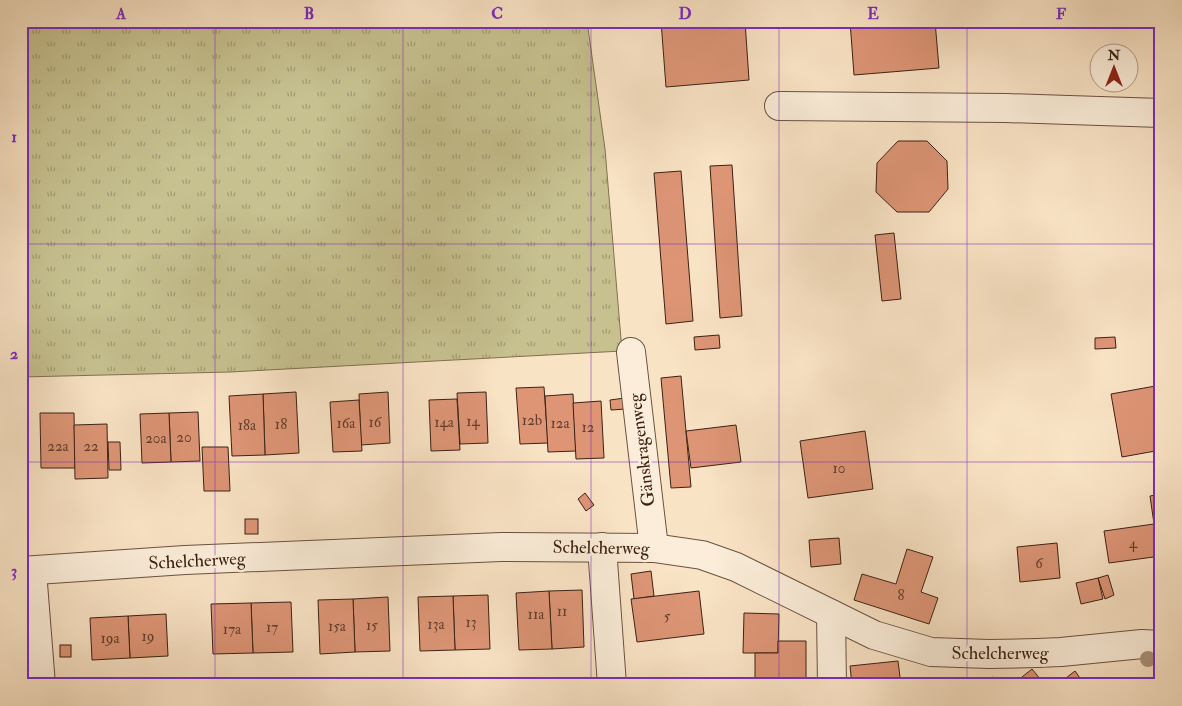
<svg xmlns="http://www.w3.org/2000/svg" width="1182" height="706" font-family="'IM FELL Double Pica',serif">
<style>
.grass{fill:url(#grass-tufts);stroke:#817151}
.building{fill:#dd9576;stroke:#3c2113}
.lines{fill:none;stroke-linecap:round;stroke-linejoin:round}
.minor-casing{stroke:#6b5240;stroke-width:30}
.minor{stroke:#fbedd9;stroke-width:28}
.tree{fill:#a89377}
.grid{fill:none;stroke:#7b2cbf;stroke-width:1;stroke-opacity:0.55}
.labels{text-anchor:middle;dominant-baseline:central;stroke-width:5;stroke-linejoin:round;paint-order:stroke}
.number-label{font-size:15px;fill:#643e2c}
.street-label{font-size:18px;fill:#3c2113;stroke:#fbedd9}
.neatline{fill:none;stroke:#7b2cbf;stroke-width:2}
.grid-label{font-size:16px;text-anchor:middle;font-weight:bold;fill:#7b2cbf}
</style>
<defs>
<pattern id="grass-tufts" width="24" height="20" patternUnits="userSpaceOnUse" patternTransform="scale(1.25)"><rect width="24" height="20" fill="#c6c18f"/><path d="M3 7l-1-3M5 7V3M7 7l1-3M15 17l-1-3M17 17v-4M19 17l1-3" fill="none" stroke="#a29c74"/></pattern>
</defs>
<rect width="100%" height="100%" fill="#f9e3c5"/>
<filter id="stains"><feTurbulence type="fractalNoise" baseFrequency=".004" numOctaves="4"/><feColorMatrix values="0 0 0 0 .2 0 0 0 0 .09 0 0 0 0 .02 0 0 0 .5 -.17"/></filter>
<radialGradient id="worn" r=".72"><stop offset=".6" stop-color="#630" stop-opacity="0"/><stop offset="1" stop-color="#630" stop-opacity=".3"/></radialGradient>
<path class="grass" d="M21,21H587L605,149L622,351L230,372L21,377Z"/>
<g class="building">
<path d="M661,21H745L749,80L666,87Z"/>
<path d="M850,21H935L939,68L854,75Z"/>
<path d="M898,141H927L947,161L948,189L929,212H897L876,192L877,163Z"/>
<path d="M732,165L742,316L720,318L710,166Z"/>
<path d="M681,171L693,321L666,324L654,173Z"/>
<path d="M894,233L901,299L882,301L875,235Z"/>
<path d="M719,335L720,348L695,350L694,337Z"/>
<path d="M1115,337L1116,348L1095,349V338Z"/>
<path d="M681,376L691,487L671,488L661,378Z"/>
<path d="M1161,385V450L1122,457L1111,394Z"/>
<path d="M544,387L548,443L520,444L516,388Z"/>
<path d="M296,392L299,453L265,455L263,394Z"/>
<path d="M388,392L390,443L361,445L359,394Z"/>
<path d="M486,392L488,443L460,444L457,393Z"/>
<path d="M263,394L265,455L232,456L229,396Z"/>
<path d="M573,394L576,451L548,452L545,396Z"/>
<path d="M625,398L626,409L611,410L610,400Z"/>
<path d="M457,399L460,450L431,451L429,400Z"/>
<path d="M359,400L362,451L333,452L330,402Z"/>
<path d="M601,401L604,458L576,459L573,403Z"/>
<path d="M198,412L200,461L171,462L169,413Z"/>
<path d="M40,413H74L75,468H41Z"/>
<path d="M169,413L171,462L142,463L140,414Z"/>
<path d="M107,424L108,478L75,479L74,425Z"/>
<path d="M736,425L741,462L691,468L686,431Z"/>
<path d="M865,431L873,489L808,498L800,441Z"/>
<path d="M108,442H120L121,470H109Z"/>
<path d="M202,447H228L230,491H204Z"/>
<path d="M585,493L594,505L586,511L578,499Z"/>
<path d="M1161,494V524H1154L1150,496Z"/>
<rect x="245" y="519" width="13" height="15"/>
<path d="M1154,524H1160L1161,556L1109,563L1104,531Z"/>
<path d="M839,538L841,564L811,567L809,540Z"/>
<path d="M1057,543L1060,578L1020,582L1017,547Z"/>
<path d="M907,549L933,557L921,592L938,598L929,624L854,600L862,574L896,584Z"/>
<path d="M651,571L654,596L634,599L631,574Z"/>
<path d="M1108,575L1114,595L1105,599L1098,578Z"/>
<path d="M1098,578L1103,599L1081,604L1076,583Z"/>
<path d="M582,590L584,647L552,649L549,591Z"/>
<path d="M549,591L552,649L519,650L516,593Z"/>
<path d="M699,591L704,634L637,642L631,599Z"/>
<path d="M488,595L490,649L455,650L453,596Z"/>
<path d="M453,596L455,650L420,651L418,597Z"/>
<path d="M388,597L390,651L355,652L353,599Z"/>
<path d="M353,599L355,652L320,654L318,600Z"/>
<path d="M291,602L293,652L253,653L251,603Z"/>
<path d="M251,603L253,653L213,654L211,604Z"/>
<path d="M744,613L779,614L778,653H743Z"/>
<path d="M166,614L168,656L130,658L128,616Z"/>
<path d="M128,616L130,658L92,660L90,618Z"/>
<path d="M778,641H806V685H755V653H778Z"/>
<rect x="60" y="645" width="11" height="12"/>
<path d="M898,661L901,685H852L850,666Z"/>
<path d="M1032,669L1045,685H1012Z"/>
<path d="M1075,671L1085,685H1057Z"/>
<path d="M993,677L997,685H979Z"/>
<path d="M443,680L444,685H422V682Z"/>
</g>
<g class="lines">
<defs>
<g id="minor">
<path d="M779,106L1006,108L1161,113"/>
<path d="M631,352L654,548"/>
<path d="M602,547L612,685"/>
<path d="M21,571L185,560L501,547L654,548L702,555L736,567L874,635L931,652L989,654L1037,653L1061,652L1142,644L1161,645"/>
<path d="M32,571L41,685"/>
<path d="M831,614L832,685"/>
</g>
</defs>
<use href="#minor" class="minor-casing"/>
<use href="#minor" class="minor"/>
</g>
<circle class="tree" cx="1148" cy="659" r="8"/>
<path class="grid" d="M215,21V685M403,21V685M591,21V685M779,21V685M967,21V685M21,244H1161M21,462H1161"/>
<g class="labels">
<g class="number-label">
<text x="532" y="420">12b</text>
<text x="473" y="421">14</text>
<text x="375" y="422">16</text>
<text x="444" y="422">14a</text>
<text x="346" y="423">16a</text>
<text x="560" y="423">12a</text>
<text x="281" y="424">18</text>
<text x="247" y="425">18a</text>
<text x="588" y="427">12</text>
<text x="184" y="437">20</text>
<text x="156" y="438">20a</text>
<text x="58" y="446">22a</text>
<text x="91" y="446">22</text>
<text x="839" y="468">10</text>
<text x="1133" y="543">4</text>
<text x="1039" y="563">6</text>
<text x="901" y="595">8</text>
<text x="562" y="611">11</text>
<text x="536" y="614">11a</text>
<text x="667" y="616">5</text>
<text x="471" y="622">13</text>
<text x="436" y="624">13a</text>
<text x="372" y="625">15</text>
<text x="337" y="626">15a</text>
<text x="272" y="627">17</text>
<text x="232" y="629">17a</text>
<text x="148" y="636">19</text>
<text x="110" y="638">19a</text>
</g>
<g class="street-label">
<text transform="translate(642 450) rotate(-97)">Gänskragenweg</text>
<text transform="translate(601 548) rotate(1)">Schelcherweg</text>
<text transform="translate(197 561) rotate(-3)">Schelcherweg</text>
<text x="1000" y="653">Schelcherweg</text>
</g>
</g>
<rect width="1182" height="706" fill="none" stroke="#f9e3c5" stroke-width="55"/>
<g transform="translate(1114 68)"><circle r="24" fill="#fbedd9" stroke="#af9b8a"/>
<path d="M0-4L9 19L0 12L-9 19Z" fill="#8f2418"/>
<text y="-8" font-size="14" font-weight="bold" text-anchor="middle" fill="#3c2113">N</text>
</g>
<rect x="28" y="28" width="1126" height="650" class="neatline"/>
<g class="grid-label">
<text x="121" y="19">A</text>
<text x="309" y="19">B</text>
<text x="497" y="19">C</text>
<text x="685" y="19">D</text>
<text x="873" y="19">E</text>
<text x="1061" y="19">F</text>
<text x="14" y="142">1</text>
<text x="14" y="359">2</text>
<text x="14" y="576">3</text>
</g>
<rect width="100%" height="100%" filter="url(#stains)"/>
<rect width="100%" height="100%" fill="url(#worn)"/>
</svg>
